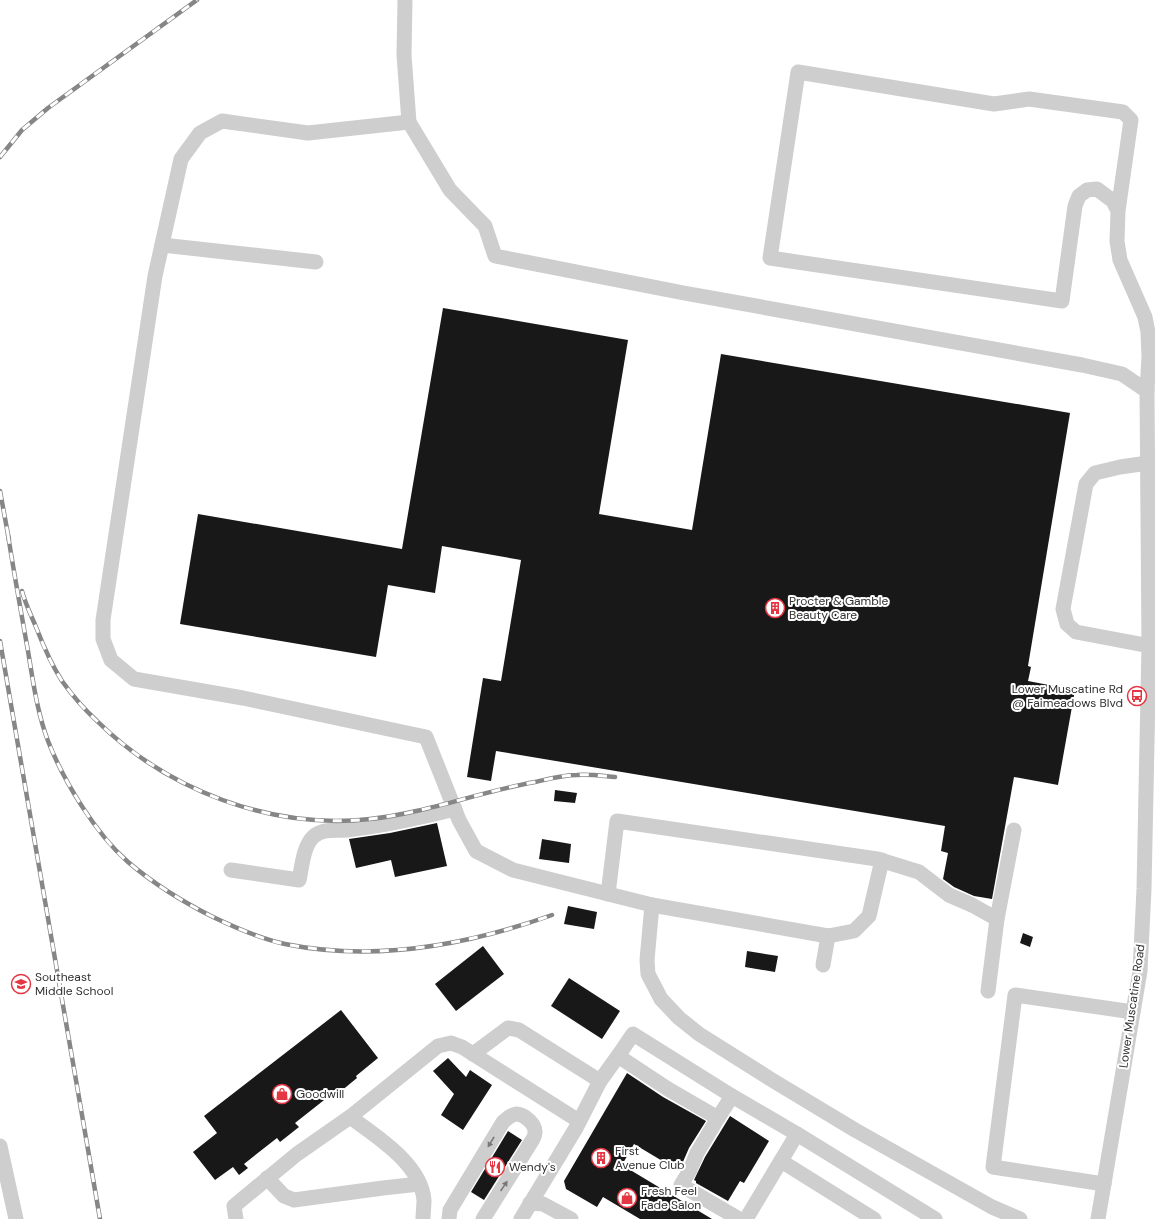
<svg xmlns="http://www.w3.org/2000/svg" width="1155" height="1219" font-family="'DM Sans',sans-serif">
<style>
.building{fill:#181818}
.lines{fill:none;stroke-linecap:round;stroke-linejoin:round}
.minor{stroke:#cecece;stroke-width:15}
.rail-casing{stroke:#868686;stroke-width:4.5}
.rail{stroke:#fff;stroke-width:3;stroke-dasharray:9;stroke-linecap:butt}
.oneway{fill:#787878}
.labels{text-anchor:middle;dominant-baseline:central;stroke-width:4;stroke-linejoin:round;paint-order:stroke}
.poi-label{font-size:12px;fill:#313131;stroke:#fff;text-anchor:start}
.street-label{font-size:12px;fill:#313131;stroke:#fff}
</style>
<rect width="100%" height="100%" fill="#fff"/>
<g class="building">
<path d="M443,308L628,340L599,514L692,530L721,354L1070,413L1028,666L1031,667L1028,681L1075,690L1058,785L1014,777L992,899L974,896L954,887L943,879L948,853L941,851L945,826L496,751L491,781L467,777L483,678L501,681L521,560L442,546L435,593L388,585L376,657L180,624L198,514L402,549Z"/>
<path d="M555,790L577,793L575,803L554,801Z"/>
<path d="M437,823L447,866L395,877L391,860L356,868L349,839L390,833Z"/>
<path d="M542,839L571,844L569,863L539,859Z"/>
<path d="M568,906L597,912L594,929L564,924Z"/>
<path d="M1023,933L1033,937L1030,947L1020,943Z"/>
<path d="M483,946L504,974L456,1011L435,984Z"/>
<path d="M747,951L778,956L775,972L745,967Z"/>
<path d="M569,978L620,1011L602,1039L551,1006Z"/>
<path d="M341,1010L378,1058L356,1076L357,1078L335,1096L333,1093L295,1123L299,1127L280,1142L277,1138L244,1164L248,1168L239,1175L233,1167L215,1180L193,1152L217,1133L204,1116Z"/>
<path d="M448,1058L466,1077L470,1070L492,1085L463,1130L441,1115L454,1094L433,1071Z"/>
<path d="M627,1073L663,1097L706,1121L689,1148L679,1171L634,1144L622,1165L712,1219H640L603,1197L597,1207L566,1189L564,1181Z"/>
<path d="M730,1116L769,1141L744,1183L740,1181L728,1201L696,1183V1181L694,1180L705,1157Z"/>
<path d="M508,1131L522,1140L484,1200L471,1192Z"/>
</g>
<g class="lines">
<g class="minor">
<path d="M405,0L404,55L409,122L450,190L485,226L495,256L684,293L1082,365L1122,374L1147,391L1149,646L1144,889L1140,971L1098,1219"/>
<path d="M409,122L308,133L222,121L200,133L181,159L155,276L103,620V639L111,660L134,679L243,698L426,737L459,820L476,851L513,870L652,905L828,936L854,931L869,916L882,860"/>
<path d="M1118,211L1113,201L1097,189L1087,190L1079,196L1075,206L1062,301L770,258L798,72L994,104L1029,99L1123,112L1131,120L1118,211L1117,241L1120,260L1145,317L1148,332L1149,357L1147,391"/>
<path d="M162,245L316,262"/>
<path d="M1148,463L1120,467L1095,473L1086,484L1063,609L1067,624L1076,632L1155,647"/>
<path d="M231,870L299,880C302,867 303,847 313,837C322,828 335,831 347,830C384,826 419,818 455,809"/>
<path d="M608,894L617,821L877,859L919,872L949,895L972,905L997,919"/>
<path d="M652,905L647,960L648,974L661,999L679,1018L699,1034L772,1080L855,1130L992,1207L1020,1219"/>
<path d="M823,965L828,936"/>
<path d="M988,991L997,919L1014,830"/>
<path d="M473,1054L508,1028L519,1030L600,1081"/>
<path d="M618,1056L633,1034L732,1096"/>
<path d="M350,1117C377,1137 421,1164 424,1200C424,1206 423,1213 423,1219"/>
<path d="M718,1118L732,1096L797,1134L746,1219"/>
<path d="M797,1134L935,1219"/>
<path d="M0,1146L16,1219"/>
<path d="M781,1161L874,1219"/>
<path d="M267,1178L284,1196L294,1200L383,1188L419,1184"/>
<path d="M1104,1184L993,1167L1015,995L1133,1012"/>
<path d="M530,1203L543,1204L571,1219"/>
<path d="M236,1219L234,1206L297,1154L350,1117L438,1046L451,1043L462,1047L579,1121"/>
<path d="M449,1219L450,1210L503,1122C507,1118 511,1115 516,1114C524,1114 536,1124 535,1133C535,1135 534,1137 533,1139L483,1219"/>
<path d="M521,1219L576,1128L600,1081L618,1056L668,1089L718,1118L697,1153L690,1170L681,1185L739,1219"/>
</g>
<defs>
<g id="rail">
<path d="M0,157L22,130L48,108L197,0"/>
<path d="M0,491L9,540"/>
<path d="M8,535C14,573 21,612 28,651C33,681 37,712 48,741C64,782 96,834 128,862C154,884 183,902 213,917C236,928 261,939 285,944C374,962 468,945 552,915"/>
<path d="M22,591C25,603 31,615 36,627C43,645 51,664 62,681C72,695 84,709 97,721C167,790 271,830 370,819C426,813 479,792 535,782C548,779 563,775 577,775C589,774 603,776 615,777"/>
<path d="M0,641L100,1219"/>
</g>
</defs>
<use href="#rail" class="rail-casing"/>
<use href="#rail" class="rail"/>
</g>
<defs><path id="oneway-solid" d="M-6-.8H1V-3.2L6.5 0L1 3.2V.8H-6Z"/></defs>
<g class="oneway">
<use href="#oneway-solid" transform="translate(491 1142) rotate(121)"/>
<use href="#oneway-solid" transform="translate(504 1186) rotate(-56)"/>
</g>
<defs>
<symbol id="building-ring" viewBox="-11 -11 22 22"><circle r="9.5" fill="#fff" stroke="#e53643" stroke-width="1.5"/><path d="M-4-6H4V6H1V3H-1V6H-4ZM-2.5-4.3h1.7v1.8h-1.7ZM.8-4.3h1.7v1.8H.8ZM-2.5-1h1.7V.8h-1.7ZM.8-1h1.7V.8H.8Z" fill="#e53643"/></symbol>
<symbol id="bus-ring" viewBox="-11 -11 22 22"><circle r="9.5" fill="#fff" stroke="#e53643" stroke-width="1.5"/><path d="M-5-6H5V4H4V6H2V4H-2V6H-4V4H-5ZM-3.5-4V0h7V-4ZM-3.5 1.2v1.5H-2V1.2ZM2 1.2v1.5H3.5V1.2Z" fill="#e53643"/></symbol>
<symbol id="school-ring" viewBox="-11 -11 22 22"><circle r="9.5" fill="#fff" stroke="#e53643" stroke-width="1.5"/><path d="M0-5L7-2L0 1L-7-2ZM-4 1L0 2.5L4 1V4Q0 6-4 4Z" fill="#e53643"/></symbol>
<symbol id="shop-ring" viewBox="-11 -11 22 22"><circle r="9.5" fill="#fff" stroke="#e53643" stroke-width="1.5"/><path d="M-5-2.5h2.3a2.7 3.5 0 0 1 5.4 0H5L5.5 6h-11ZM-1.5-2.5h3a1.5 2.3 0 0 0-3 0Z" fill="#e53643"/></symbol>
<symbol id="restaurant-ring" viewBox="-11 -11 22 22"><circle r="9.5" fill="#fff" stroke="#e53643" stroke-width="1.5"/><path d="M-5-6h1v4h1v-4h1v4h1v-4h1v5L-1.5 .5V6h-2V.5L-5-1ZM5-6V6H3V1.5H1.5Q1.5-4 5-6Z" fill="#e53643"/></symbol>
</defs>
<g fill-rule="evenodd">
<use href="#building-ring" x="764" y="597" width="22" height="22"/>
<use href="#bus-ring" x="1126" y="685" width="22" height="22"/>
<use href="#school-ring" x="10" y="973" width="22" height="22"/>
<use href="#shop-ring" x="271" y="1083" width="22" height="22"/>
<use href="#building-ring" x="590" y="1147" width="22" height="22"/>
<use href="#restaurant-ring" x="484" y="1156" width="22" height="22"/>
<use href="#shop-ring" x="616" y="1187" width="22" height="22"/>
</g>
<g class="labels">
<g class="poi-label">
<text x="789" y="601">Procter &amp; Gamble<tspan x="789" dy="14">Beauty Care</tspan></text>
<text x="1123" y="689" text-anchor="end">Lower Muscatine Rd<tspan x="1123" dy="14">@ Faimeadows Blvd</tspan></text>
<text x="35" y="977">Southeast<tspan x="35" dy="14">Middle School</tspan></text>
<text x="296" y="1094">Goodwill</text>
<text x="615" y="1151">First<tspan x="615" dy="14">Avenue Club</tspan></text>
<text x="509" y="1167">Wendy's</text>
<text x="641" y="1191">Fresh Feel<tspan x="641" dy="14">Fade Salon</tspan></text>
</g>
<g class="street-label">
<text transform="translate(1132 1006) rotate(-82)">Lower Muscatine Road</text>
</g>
</g>
</svg>
